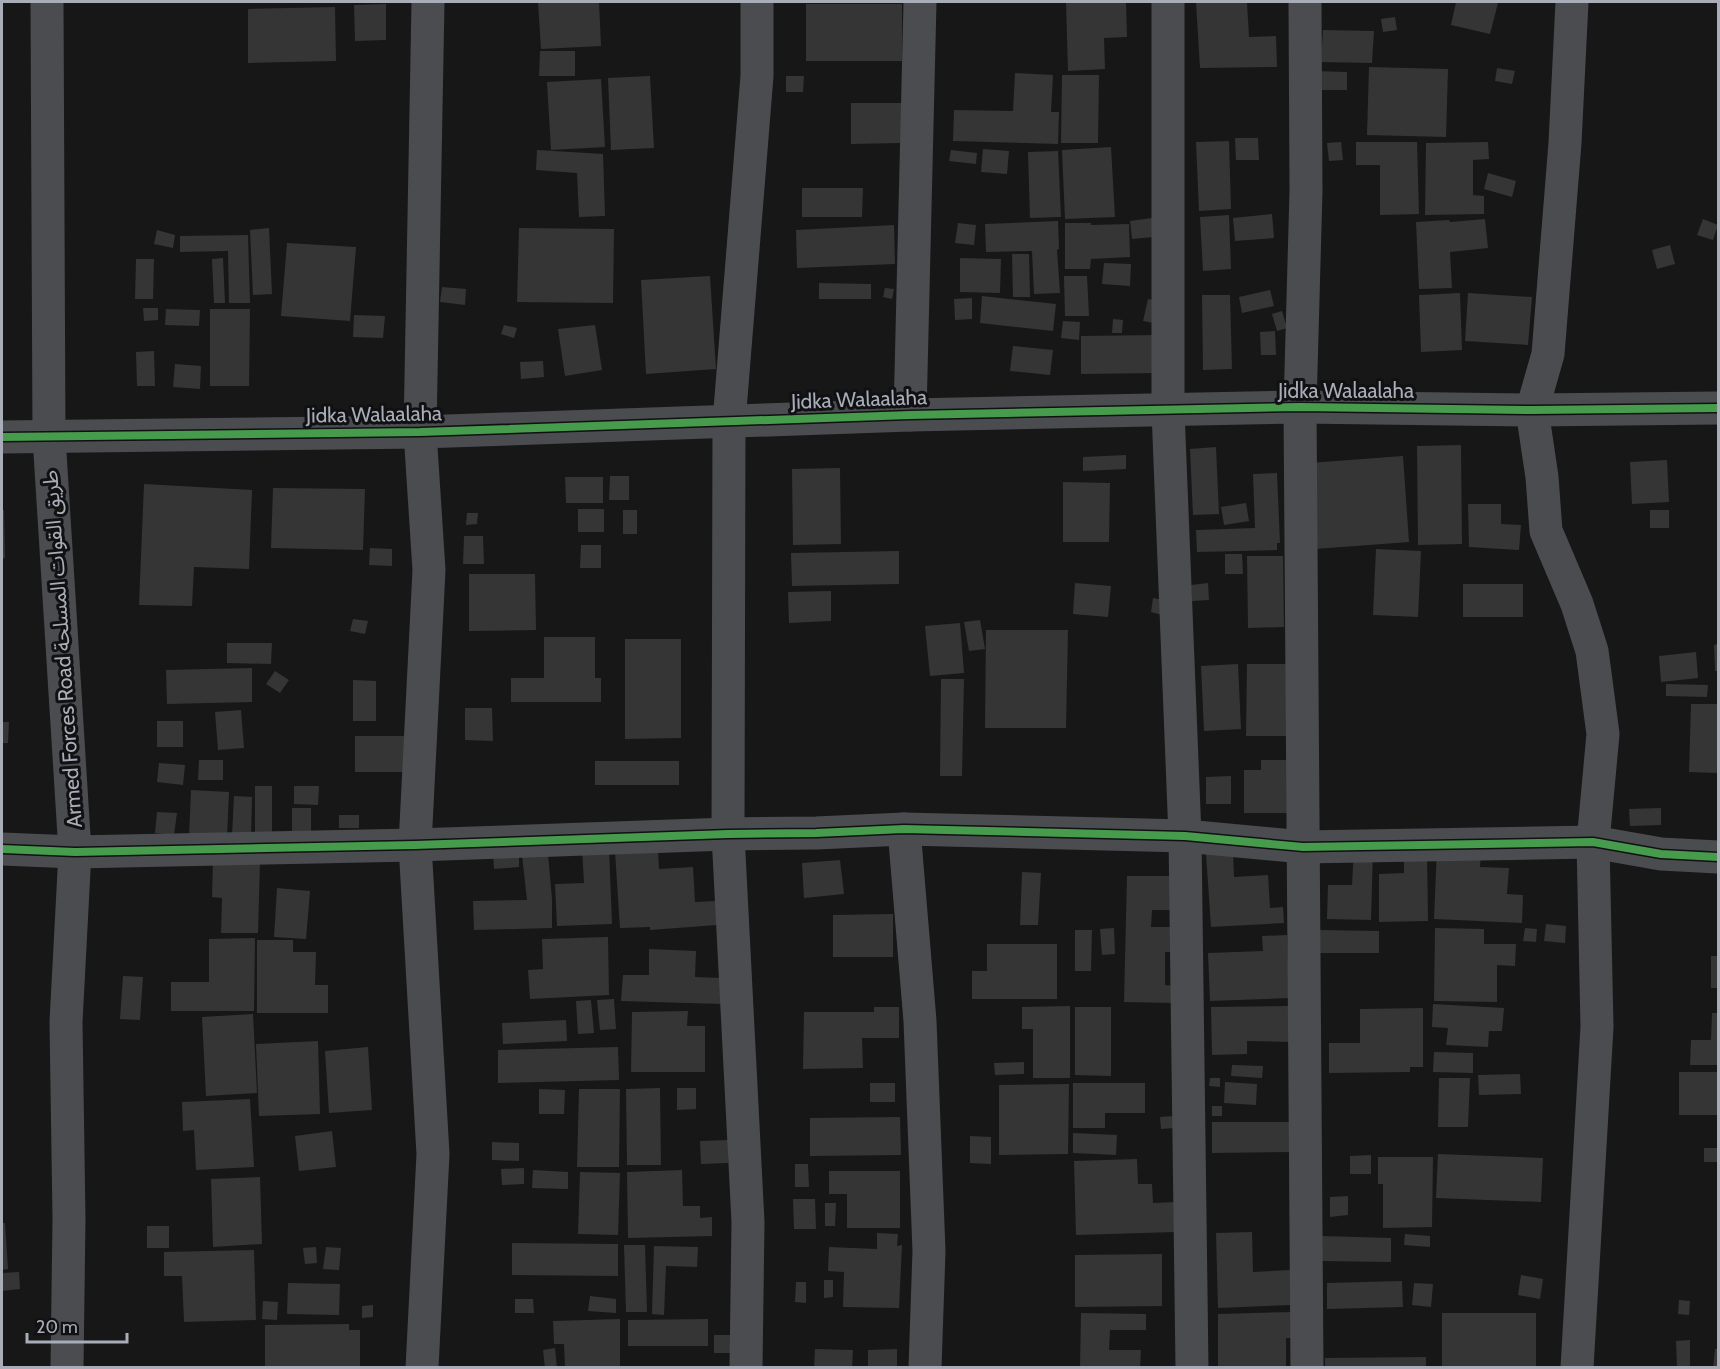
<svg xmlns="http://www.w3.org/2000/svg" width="1720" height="1369" font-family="Cabin,'Noto Sans Arabic',sans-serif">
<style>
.building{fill:#353536}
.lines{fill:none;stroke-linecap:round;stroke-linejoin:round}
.minor{stroke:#4b4c50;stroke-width:33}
.cycleway-casing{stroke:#111113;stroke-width:11}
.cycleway{stroke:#469c4c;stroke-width:8}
.labels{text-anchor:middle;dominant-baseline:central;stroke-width:6;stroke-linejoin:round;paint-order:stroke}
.street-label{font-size:21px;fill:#a8adb8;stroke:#111113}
</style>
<rect width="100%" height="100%" fill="#171717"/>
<g class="building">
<path d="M538,2H599L601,46L541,49Z"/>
<path d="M1066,2H1126L1127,37L1104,38L1105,69L1068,71Z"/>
<path d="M1196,2H1247L1249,37L1276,36L1277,67L1200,68Z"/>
<path d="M1456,2L1498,3L1490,34L1451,25Z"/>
<path d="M386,4V40L355,41L354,5Z"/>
<rect x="806" y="4" width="96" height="57"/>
<path d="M335,7L336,61L248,63V9Z"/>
<path d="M1395,17L1397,30L1383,32L1381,19Z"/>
<path d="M1323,30L1374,31L1372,63L1321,62Z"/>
<path d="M540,51H575V76H539Z"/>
<path d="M1369,67L1448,69L1446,137L1367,135Z"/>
<path d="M1497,68L1515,71L1512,84L1495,81Z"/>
<path d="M1315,71L1347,72V90H1315Z"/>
<path d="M1015,73L1053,75L1051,112H1059L1058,144L953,141L954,110L1013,111Z"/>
<path d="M1062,75H1099L1098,143H1061Z"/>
<path d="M650,76L654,148L611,150L608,78Z"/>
<path d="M786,76H804L803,92H786Z"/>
<path d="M601,79L605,147L551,150L547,82Z"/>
<path d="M851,103H901L902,143L851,144Z"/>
<path d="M1235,138H1258L1259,160H1236Z"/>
<path d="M1229,141L1231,209L1199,211L1196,142Z"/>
<path d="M1341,142L1343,160L1329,161L1327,143Z"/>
<path d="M1356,142H1417L1419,214L1380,215V165H1356Z"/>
<path d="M1488,142L1489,159L1473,160V195L1484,196V214L1425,215L1426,143Z"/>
<path d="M1111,147L1115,217L1065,219L1062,150Z"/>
<path d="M983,149L1009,151L1007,174L981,172Z"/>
<path d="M537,150L603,154L605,216L579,217L577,173L536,170Z"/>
<path d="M951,150L977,153L976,164L949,161Z"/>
<path d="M1058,151L1061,217L1030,218L1028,152Z"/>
<path d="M1488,173L1516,181L1512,197L1484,189Z"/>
<path d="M802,188H863L862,217H802Z"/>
<path d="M1272,214L1274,238L1235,241L1233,218Z"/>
<path d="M1229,215L1231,269L1203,271L1200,217Z"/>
<path d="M1152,218L1154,237L1132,239L1130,221Z"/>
<path d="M1485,219L1488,248L1450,252L1452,288L1419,289L1416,222L1449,220L1450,222Z"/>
<path d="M1703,219L1718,225L1713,240L1697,235Z"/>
<path d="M1058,221L1059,249L1057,250L1060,293L1034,294L1032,251L986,252L985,224Z"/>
<path d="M958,223L976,225L974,245L955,243Z"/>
<path d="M1065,223H1091V225L1129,224L1130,257L1091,259L1090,269H1065Z"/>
<path d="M894,225L895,264L797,268L796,230Z"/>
<path d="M269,228L272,294L253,295L250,230Z"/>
<path d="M519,228L614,229L613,303L517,302Z"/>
<path d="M157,230L175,235L173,248L154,244Z"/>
<path d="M248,235L250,303H229L228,251L180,252V236Z"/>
<path d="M287,243L356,247L350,321L281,316Z"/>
<path d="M1670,245L1675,264L1657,269L1652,250Z"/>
<path d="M1012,254H1029L1030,297H1013Z"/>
<path d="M223,258L225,303H214L212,259Z"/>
<path d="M960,258L1001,259L1000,293L960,292Z"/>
<path d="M136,259H154L153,299H135Z"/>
<path d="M1104,263L1131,264L1130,286L1102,284Z"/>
<path d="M710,276L716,369L646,374L641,280Z"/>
<path d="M1064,276H1087L1089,316H1065Z"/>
<path d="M819,283L871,284V299H819Z"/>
<path d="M442,287L466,289L465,305L440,302Z"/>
<path d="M885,288L894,289L892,299L883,297Z"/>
<path d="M1270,290L1274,306L1242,313L1239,297Z"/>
<path d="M1460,293L1462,350L1421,352L1419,295Z"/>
<path d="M1468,293L1532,297L1528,345L1465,341Z"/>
<path d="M1202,295H1230L1232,369L1203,370Z"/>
<path d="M982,296L1056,304L1053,331L980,323Z"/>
<path d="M972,298V319L955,320L954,299Z"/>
<path d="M1148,299L1164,302L1159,324L1143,321Z"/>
<path d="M143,308H158V320L144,321Z"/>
<path d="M166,309L200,310L199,326L165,325Z"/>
<path d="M210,309H250L249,386H210Z"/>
<path d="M1282,311L1287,328L1277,331L1272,314Z"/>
<path d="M354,315L385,316L383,338L353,337Z"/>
<path d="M1113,319L1123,320L1122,333H1112Z"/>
<path d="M1063,321L1080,322L1079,340L1061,338Z"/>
<path d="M504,325L517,328L514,338L501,334Z"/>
<path d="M595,325L602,370L565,376L558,329Z"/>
<path d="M1275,331L1276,355H1261L1260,332Z"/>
<path d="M1157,335L1158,373L1081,374V336Z"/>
<path d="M1013,346L1053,350L1050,375L1010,371Z"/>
<path d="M154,351L155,386H137L136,352Z"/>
<path d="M543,361L544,377L521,379L520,362Z"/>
<path d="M175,364L201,366L200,389L173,387Z"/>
<path d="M1461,445L1462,544L1418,545L1417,446Z"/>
<path d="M1216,447L1219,514L1193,515L1190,449Z"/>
<path d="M1126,455V469L1083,471V457Z"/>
<path d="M1403,456L1409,542L1315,549L1309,463Z"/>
<path d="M1667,460L1669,502L1632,504L1630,462Z"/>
<path d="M840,468L841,544L793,545L792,469Z"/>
<path d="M1277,473L1280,543H1277V550L1197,552L1196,530L1255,528L1253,474Z"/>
<path d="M610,476H629V500H609Z"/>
<path d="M565,477H603V503H566Z"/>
<path d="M1063,482L1110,483L1109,542H1063Z"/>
<path d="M144,484L252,490L249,569L194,567L192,606L139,605Z"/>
<path d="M273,488L365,489L363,550L271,548Z"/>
<path d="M1246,503L1249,521L1224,525L1221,507Z"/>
<path d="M1468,504H1501V524L1521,525L1519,550L1469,547Z"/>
<rect x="578" y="509" width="26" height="23"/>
<path d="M2,510H4L5,558L2,559Z"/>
<rect x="623" y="510" width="14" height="24"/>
<rect x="1650" y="510" width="19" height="18"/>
<path d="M467,513H478L477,524L466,525Z"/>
<path d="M464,536H483L484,564H463Z"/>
<path d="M581,545H601V568H580Z"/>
<path d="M370,548L392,549V566L369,565Z"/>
<path d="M1376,549L1421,551L1418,617L1373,615Z"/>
<path d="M899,551V584L792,586L791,553Z"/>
<path d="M1225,554H1242L1243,574H1225Z"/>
<path d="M1247,556H1283L1284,627L1248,628Z"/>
<path d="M469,574H535L536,630L469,631Z"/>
<path d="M1075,583L1111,586L1108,617L1073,614Z"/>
<path d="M1208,583L1209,600L1192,601L1191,585Z"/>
<rect x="1463" y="584" width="60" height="33"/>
<path d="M831,591V621L789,623L788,592Z"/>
<path d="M1153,598L1169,601L1166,616L1151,612Z"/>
<path d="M353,619L368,621L365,634L350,631Z"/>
<path d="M980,620L985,649L969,651L964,622Z"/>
<path d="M960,623L964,673L930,676L925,626Z"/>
<path d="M986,630H1068L1066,728H985Z"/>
<path d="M544,637H595V678H601V702H511V678H544Z"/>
<path d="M625,639H681V738L625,739Z"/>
<path d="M227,643H272L271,664L227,663Z"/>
<path d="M1718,644V671H1715L1714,645Z"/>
<path d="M1696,652L1698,678L1661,682L1659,656Z"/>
<path d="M1238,664L1241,729L1204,731L1201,666Z"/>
<path d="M1247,664H1288L1287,736H1246Z"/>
<path d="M252,668V702L167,704L166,670Z"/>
<path d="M275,671L289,680L280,693L266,684Z"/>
<path d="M941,679H964L962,776H940Z"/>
<path d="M353,680L376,681V721H353Z"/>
<path d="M1666,684L1708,685L1707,697L1666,696Z"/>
<path d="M1691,704H1718V773L1689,772Z"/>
<path d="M465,708H492L493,741L465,740Z"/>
<path d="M241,710L244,748L218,750L215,712Z"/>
<rect x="157" y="721" width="26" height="26"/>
<path d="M2,722H9L8,743H2Z"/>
<rect x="355" y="736" width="51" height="36"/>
<path d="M199,760H223V780H198Z"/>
<path d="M1261,760H1288L1289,813H1244V770H1261Z"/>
<rect x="595" y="761" width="84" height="24"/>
<path d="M159,763L185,765L183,785L157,782Z"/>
<path d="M1231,776V804H1206V777Z"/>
<rect x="255" y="786" width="17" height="49"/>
<path d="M294,786H319L318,805L294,804Z"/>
<path d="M191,790L229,792L227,838L189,837Z"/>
<path d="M234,796L252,797L251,837L232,836Z"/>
<rect x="292" y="808" width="19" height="24"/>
<path d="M1661,808V825L1630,826L1629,809Z"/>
<path d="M157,812L177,813L174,835L155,833Z"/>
<rect x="339" y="815" width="20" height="13"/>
<path d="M609,847L612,924L557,926L555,884L584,883L582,848Z"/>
<path d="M1437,848L1481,850L1480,867L1509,868L1507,894L1523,895L1522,923L1434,919Z"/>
<path d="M1354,849L1373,850L1371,920L1327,919L1328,885H1352Z"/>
<path d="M658,850L659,869L693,867L695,902L716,901L717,925L650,930V927L620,928L615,852Z"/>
<path d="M1404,851H1427L1428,921L1379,922V874L1404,873Z"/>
<path d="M1233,852L1234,877L1268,875L1270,908L1283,907L1284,923L1211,927L1206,854Z"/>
<path d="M519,854V867L494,869L493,855Z"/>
<path d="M548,854L552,899V928L474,930L473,901L527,900L522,855Z"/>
<path d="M840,860L844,894L804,898L802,863Z"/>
<path d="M213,861H260L258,933H221L222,898L212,897Z"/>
<path d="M1022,872L1041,873L1038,925H1020Z"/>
<path d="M1127,876H1176L1175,910H1152L1151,927H1176L1171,952H1165V985L1175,986L1174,1003L1124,1002Z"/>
<path d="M277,888L310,891L306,939L274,937Z"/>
<path d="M893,914V957H833V915Z"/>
<path d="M1546,924L1566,926L1565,943L1544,941Z"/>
<path d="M1114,928L1115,954L1102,955L1100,929Z"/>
<path d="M1435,928L1484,929V944H1516L1515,966L1497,965V1002L1434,1001Z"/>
<path d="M1525,928L1537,929L1536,942L1523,941Z"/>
<path d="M1075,930H1092L1091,971H1075Z"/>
<path d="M1320,930L1379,931V953H1319Z"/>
<path d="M1287,935L1289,998L1210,1001L1208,953L1263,951L1262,936Z"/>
<path d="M608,937L609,995L530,999L528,970L543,969L542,939Z"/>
<path d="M255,938L254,1011H171V982H209V939Z"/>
<path d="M257,940H293V952H316L315,985H328V1013H257Z"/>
<path d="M987,944H1057V999H972V971H987Z"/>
<path d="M649,949L696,951L695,977L723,978L722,1004L621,1001L623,975H649Z"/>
<rect x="1711" y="956" width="7" height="32"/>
<path d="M123,976L143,977L140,1020L120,1019Z"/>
<path d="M614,999L616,1029L600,1030L597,1000Z"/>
<path d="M591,1000L594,1033L578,1034L576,1001Z"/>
<path d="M1433,1004L1504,1008L1502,1031H1489L1488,1047L1446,1045L1448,1028L1432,1027Z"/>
<path d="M1070,1006V1078H1033V1029H1022V1007Z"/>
<path d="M1290,1006L1289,1042L1247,1041V1054L1212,1055L1211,1007Z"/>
<path d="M874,1007H899V1038H862L863,1068L803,1069L804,1012H874Z"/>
<path d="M1075,1007H1111V1076L1075,1075Z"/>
<path d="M1423,1008V1067H1410V1072L1329,1073V1043H1360V1009Z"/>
<path d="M688,1011L687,1026H705V1072H631L632,1012Z"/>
<path d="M1712,1013H1718V1065H1690L1691,1040H1711Z"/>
<path d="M253,1014L257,1093L206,1096L202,1017Z"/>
<path d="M566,1020L567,1041L503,1044L502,1023Z"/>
<path d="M318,1041L320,1114L259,1116L256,1044Z"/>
<path d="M368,1047L372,1110L329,1113L325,1051Z"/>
<path d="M618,1047L619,1080L498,1083V1050Z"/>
<path d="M1434,1052L1473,1053V1073L1433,1072Z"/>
<path d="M1024,1062V1074L995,1075L994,1063Z"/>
<path d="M1232,1065L1263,1066L1262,1078L1231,1076Z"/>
<rect x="1679" y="1072" width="39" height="43"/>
<path d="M1520,1074L1521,1094L1479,1095L1478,1075Z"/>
<path d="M1210,1078H1220V1087L1209,1086Z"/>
<path d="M1439,1078H1470L1468,1127H1438Z"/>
<path d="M1225,1082L1257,1084L1256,1105L1224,1103Z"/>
<rect x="870" y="1083" width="25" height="19"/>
<path d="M1073,1083H1145V1113H1105V1128H1073Z"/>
<path d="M1069,1084L1068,1154L999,1155V1085Z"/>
<path d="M660,1088L661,1165H627L626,1089Z"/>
<path d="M677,1088H696V1109L677,1110Z"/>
<path d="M539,1089L565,1090L564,1114H539Z"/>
<path d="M579,1089H620L619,1167H577Z"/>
<path d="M250,1099L254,1167L196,1170L194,1130L183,1131L182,1102Z"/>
<rect x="1212" y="1106" width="10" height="10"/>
<path d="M1173,1116L1174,1128L1161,1129L1160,1117Z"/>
<path d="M900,1117L901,1155L810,1156V1118Z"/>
<path d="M1212,1122H1290L1291,1152L1212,1153Z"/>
<path d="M332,1131L336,1167L299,1171L295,1136Z"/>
<path d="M1073,1133L1117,1135L1116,1155L1073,1153Z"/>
<path d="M970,1136L991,1137V1164L970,1163Z"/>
<path d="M728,1140V1163L701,1164L700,1141Z"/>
<path d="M492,1142L519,1143V1161L492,1160Z"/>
<rect x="1704" y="1148" width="14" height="14"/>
<path d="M1438,1154L1543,1158L1541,1202L1436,1198Z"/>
<path d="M1371,1155V1174H1350V1156Z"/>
<path d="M1378,1157H1433L1432,1227L1383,1228V1184H1378Z"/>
<path d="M1137,1159L1138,1184H1152L1153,1203L1175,1202L1176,1232L1076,1235L1074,1161Z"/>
<path d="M795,1164H808L809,1187H795Z"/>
<path d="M524,1168V1184L502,1185L501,1169Z"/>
<path d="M533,1170L568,1172V1189L532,1188Z"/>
<path d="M682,1170L683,1206H700V1218L712,1217V1236L628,1238L627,1172Z"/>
<path d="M829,1171H900V1228H847V1194H829Z"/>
<path d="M580,1172L620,1173L618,1235L578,1234Z"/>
<path d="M260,1177L262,1244L213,1247L211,1179Z"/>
<path d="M1348,1196V1215L1330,1217V1197Z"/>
<path d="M793,1199H815L816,1229H794Z"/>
<path d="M825,1203H836L835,1226H825Z"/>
<path d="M2,1223H5L8,1269L2,1270Z"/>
<rect x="147" y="1226" width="22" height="22"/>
<path d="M1252,1232L1253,1272L1290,1270L1291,1305L1218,1308L1216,1233Z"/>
<path d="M877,1233L898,1234L897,1246L902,1245L899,1308L843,1307L844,1272L828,1271L829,1247L877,1249Z"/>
<path d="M1405,1234L1430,1236V1247L1404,1245Z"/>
<path d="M1321,1236L1391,1238V1262L1321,1261Z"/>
<path d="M512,1243L618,1244V1276L512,1275Z"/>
<path d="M624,1245H645L647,1312H626Z"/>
<path d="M654,1246L698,1247L697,1267L666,1266L664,1315L652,1314Z"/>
<path d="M316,1247L317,1263L305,1264L303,1248Z"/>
<path d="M326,1247L341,1248L339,1270L323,1269Z"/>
<path d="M254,1250L256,1320L184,1322L182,1276H164V1252Z"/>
<path d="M1162,1254V1306L1075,1307V1255Z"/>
<path d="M19,1272L20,1289L2,1291V1273Z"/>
<path d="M1521,1275L1543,1279L1540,1299L1518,1295Z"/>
<path d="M824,1280H833V1297L824,1298Z"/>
<path d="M1402,1281L1403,1307L1327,1309V1283Z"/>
<path d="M796,1282H806V1303L795,1302Z"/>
<path d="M288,1283L340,1284L339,1315L287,1314Z"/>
<path d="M1414,1283L1433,1284L1431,1307L1412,1305Z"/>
<path d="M590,1296L616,1299V1313L588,1311Z"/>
<path d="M515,1299H533L534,1313H515Z"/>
<path d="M1679,1300L1690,1301L1689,1315L1678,1314Z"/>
<path d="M263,1301L278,1302L277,1320L262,1319Z"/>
<path d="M373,1305V1317L362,1318V1306Z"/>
<path d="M1292,1312V1338H1286V1368H1218V1314Z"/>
<path d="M1081,1313L1146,1314V1330H1110L1109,1350H1141L1140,1368H1080Z"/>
<rect x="1442" y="1313" width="94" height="55"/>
<path d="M620,1319V1368H565L564,1344H554L553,1321Z"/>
<path d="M708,1319V1346H628V1320Z"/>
<path d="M349,1324V1330H360V1368H265V1325Z"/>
<rect x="714" y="1335" width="21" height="18"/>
<path d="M1690,1340V1368H1677L1676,1341Z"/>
<path d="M555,1348L557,1368H545L543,1350Z"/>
<path d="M815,1349L853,1350L852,1368H814Z"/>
<path d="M897,1349V1368H868V1350Z"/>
<path d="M1715,1349H1718V1368H1713Z"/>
<path d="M1426,1357V1368H1325V1358Z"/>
</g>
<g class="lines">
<g class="minor">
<path d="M47,2L49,437L75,852L66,1022L69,1219L67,1368"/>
<path d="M1168,2V411L1185,836L1192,1368"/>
<path d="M1305,2L1306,191L1300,407L1307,1368"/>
<path d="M1572,2L1565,143L1548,354L1532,410L1542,477L1546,531L1577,604L1592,651L1603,734L1593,842L1597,1027L1577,1368"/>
<path d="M910,415L920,2"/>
<path d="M2,437L420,432L910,415L1300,407L1532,410L1718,408"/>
<path d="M904,829L920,1021L929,1251L925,1368"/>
<path d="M2,849L75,852L415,845L728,834L816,833L904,829L1185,836L1303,847L1593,842L1661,854L1718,857"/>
<path d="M422,1368L433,1154L415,845L429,570L420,432L428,2"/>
<path d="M746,1368L748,1222L728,834L729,422L757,76V2"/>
</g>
<defs>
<g id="cycleway">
<path d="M2,437L420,432L910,415L1300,407L1532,410L1718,408"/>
<path d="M2,849L75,852L415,845L728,834L816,833L904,829L1185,836L1303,847L1593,842L1661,854L1718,857"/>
</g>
</defs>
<use href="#cycleway" class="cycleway-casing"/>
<use href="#cycleway" class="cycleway"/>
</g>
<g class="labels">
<g class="street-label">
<text x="1346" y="390">Jidka Walaalaha</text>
<text transform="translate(859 399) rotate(-2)">Jidka Walaalaha</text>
<text transform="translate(374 414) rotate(-1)">Jidka Walaalaha</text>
<text transform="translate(62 649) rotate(-94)">Armed Forces Road طريق القوات المسلحة</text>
</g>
</g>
<rect width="1720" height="1369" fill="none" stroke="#a8adb8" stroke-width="6"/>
<path d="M27 1333v9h100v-9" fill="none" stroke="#a8adb8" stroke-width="3"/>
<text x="36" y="1333" font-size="18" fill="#a8adb8" stroke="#111113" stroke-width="4.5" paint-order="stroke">20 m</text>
</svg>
